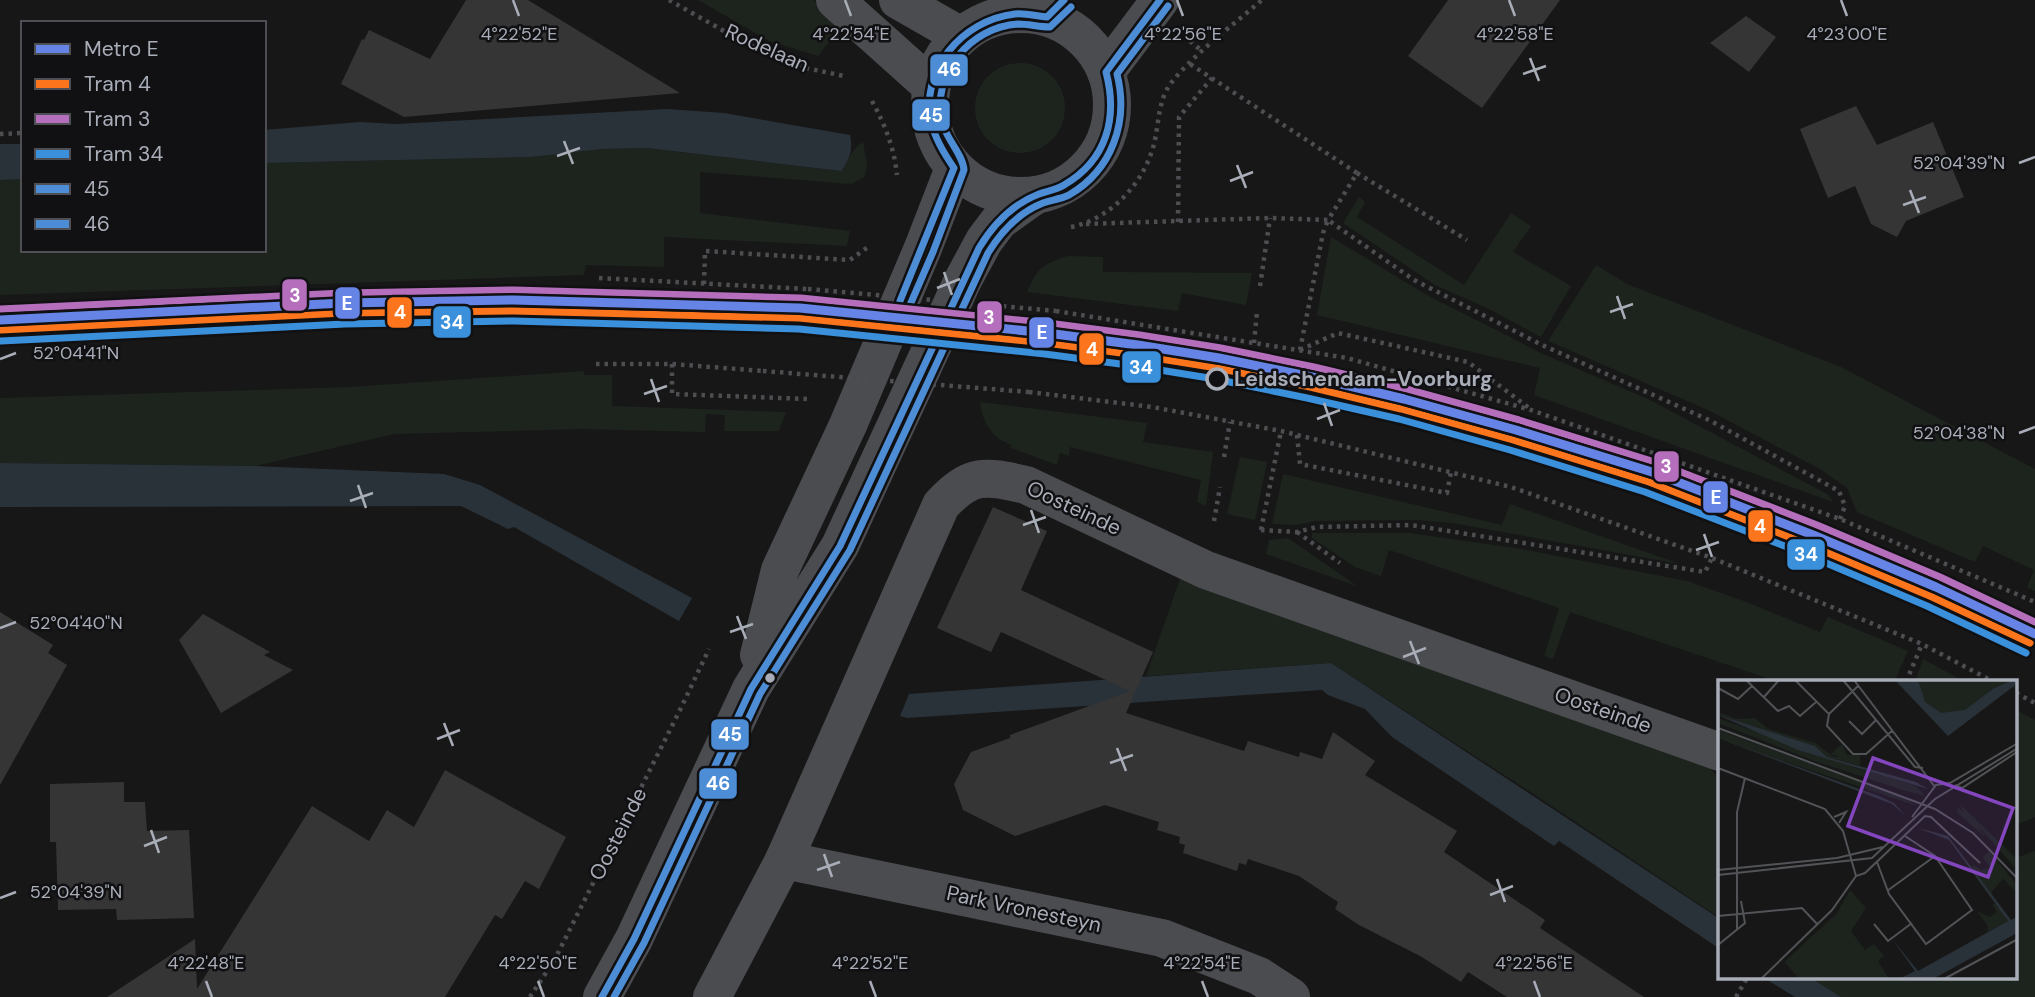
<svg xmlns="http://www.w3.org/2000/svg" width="2035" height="997" font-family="'DM Sans',sans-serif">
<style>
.green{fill:#1d241e}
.water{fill:#2a3239}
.building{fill:#353536}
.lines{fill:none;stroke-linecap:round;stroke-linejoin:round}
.path{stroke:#4d4e52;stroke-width:4.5;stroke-dasharray:3.5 5;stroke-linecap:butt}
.minor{stroke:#4b4c50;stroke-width:38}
.path-bridge{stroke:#4d4e52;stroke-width:4.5;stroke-dasharray:3.5 5;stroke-linecap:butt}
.bus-1-casing{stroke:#111113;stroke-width:12}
.bus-2-casing{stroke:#111113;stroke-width:12}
.bus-1{stroke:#4d8dd6;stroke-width:7}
.bus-2{stroke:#4d8dd6;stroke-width:7}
.tram-1-casing{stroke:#111113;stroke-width:12}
.tram-2-casing{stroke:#111113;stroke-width:12}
.tram-3-casing{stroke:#111113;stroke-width:12}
.tram-1{stroke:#fc751c;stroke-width:7}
.tram-2{stroke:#b46ebb;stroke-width:7}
.tram-3{stroke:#3a90db;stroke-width:7}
.metro-1-casing{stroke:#111113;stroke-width:14}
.metro-1{stroke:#6684e6;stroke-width:9}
.ticks{fill:none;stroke:#a8adb8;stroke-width:2.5}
.stop-dot{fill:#111113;stroke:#a8adb8;stroke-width:3.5}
.bus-dot{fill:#a8adb8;stroke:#111113;stroke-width:2.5}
.labels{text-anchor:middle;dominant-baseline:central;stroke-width:5;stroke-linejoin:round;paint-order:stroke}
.street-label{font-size:21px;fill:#a8adb8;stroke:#111113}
.stop-label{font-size:21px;font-weight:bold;fill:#a8adb8;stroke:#111113;text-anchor:start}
.inset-road{fill:none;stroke:#515357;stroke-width:2}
.view{fill:#8446be;fill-opacity:0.15;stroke:#8446be;stroke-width:3.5}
.inset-edge{fill:none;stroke:#a8adb8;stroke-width:3.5}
.ticks-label{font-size:18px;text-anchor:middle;fill:#a8adb8;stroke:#111113;stroke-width:5;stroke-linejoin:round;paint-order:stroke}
.line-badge{stroke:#111113;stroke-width:2.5}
.badge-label{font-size:19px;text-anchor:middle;font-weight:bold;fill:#fff}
</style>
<rect width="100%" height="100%" fill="#171717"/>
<g class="green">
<path d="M698,0H813L841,27L818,56L769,41Z"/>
<circle cx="1020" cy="108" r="45"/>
<path d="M863,142L867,164L865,177L851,184L700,172V213L850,231L847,246L664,237V267L586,265L584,275L0,295V180L23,179V250H264V163L531,157L602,149L647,148L840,171C850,159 850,151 863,142Z"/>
<path d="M1359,197L1365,202L1357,217L1464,285L1511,213L1531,226L1513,252L1571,286L1541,337L1489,309L1435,285L1343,223Z"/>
<path d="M1331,237L1427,295L1543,354L1648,399L1829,495L1833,502L1534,395L1540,368L1317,315Z"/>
<path d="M1068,256L1103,257V272L1252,273L1246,305L1182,293L1178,311L1027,292C1037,268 1043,264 1068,256Z"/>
<path d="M1596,265L1627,284L1841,367L2035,469V591L2027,587L2034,570L1983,546L1975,562L1857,512L1847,488L1820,469L1708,410L1548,341Z"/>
<path d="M584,371V375H612V406L786,412L779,431H724L725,415L706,414L705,432L582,429L394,434L255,466L0,463V398L350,387Z"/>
<path d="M980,402L1147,423L1143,442L1213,452L1206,506L1197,502L1201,480L1070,447L1069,456L1060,453L1057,465L1011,448V445C992,438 982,422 980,402Z"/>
<path d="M1240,457L1267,462L1255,520L1227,514Z"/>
<path d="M1283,474L1502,525L1510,504L1680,564L1452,523L1416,520L1315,521L1296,525L1272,524Z"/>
<path d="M1312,533H1409L1516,548L1687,581L1741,600L1820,632L1828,617L1908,651L1894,682H1779L1570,612L1553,659L1544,656L1559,608L1389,550L1381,576L1355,567L1312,538Z"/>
<path d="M1288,538L1357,586L1266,554L1269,540Z"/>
<path d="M1180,579L1708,766L1720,779V918L1529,791L1331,663L1146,676Z"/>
<path d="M1923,659L1965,682H1915Z"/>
<path d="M2016,710L2035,720V817L2016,825Z"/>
<path d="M2035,851V997H1841L1811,978H2016V858Z"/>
</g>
<g class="water">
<path d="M667,109L724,113L850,135C853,150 850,159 841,171L647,148L602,149L531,157L264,163V130L360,122L396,124Z"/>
<path d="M0,144H23V179L0,180Z"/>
<path d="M0,463L255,466L444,474L480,485L692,598L679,621L514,527L508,529L461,506L0,507Z"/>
<path d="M1331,663L1720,919V949L1559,841L1554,846L1392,737L1365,709L1328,695L1322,690L907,718L900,716L909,694Z"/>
<path d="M1764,978H1811L1841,997H1795Z"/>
</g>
<g class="building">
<path d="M466,0H528L680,93L404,117L341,84L362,39L364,40L369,30L430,59Z"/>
<path d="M1448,0H1560L1482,108L1408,56Z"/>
<path d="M1746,16L1776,37L1749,72L1710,43Z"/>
<path d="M1856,106L1877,145L1933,122L1964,197L1906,221L1897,237L1871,224L1855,186L1828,198L1800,129Z"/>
<path d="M993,507L1047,531L1021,590L1153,652L1126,713L1244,751L1248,741L1299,757L1300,752L1322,759L1333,732L1375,761L1365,775L1457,831L1444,852L1545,920L1540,928L1644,997H1507L1468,972L1461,982L1420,956L1359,925L1335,909L1338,902L1299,876L1248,859L1246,865L1239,863L1237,871L1183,853L1185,845L1179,843L1180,837L1157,830L1159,822L1105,805L1015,836L963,810L954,784L971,752L1010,738V735L1130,691L1001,632L991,652L937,628Z"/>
<path d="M0,612L53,645L48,653L67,665L0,785Z"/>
<path d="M203,614L270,652L264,655L293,670L221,713L179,640Z"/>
<path d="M445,770L566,837L539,889L525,881L502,919L495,915L445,997H107L195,939L197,989L312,806L369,841L387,810L414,827Z"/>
<path d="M124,782V802H145L147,831L189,830L194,918L117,920L116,909L58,910L56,842H50V784Z"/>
</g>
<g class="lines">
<g class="path">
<path d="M669,0L747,44L806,68L844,76"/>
<path d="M1190,41L1203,52"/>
<path d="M872,101C885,125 894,147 897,175"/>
<path d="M0,134L23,133"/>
<path d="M1357,173L1467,240"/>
<path d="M1178,222L1179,117L1212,78"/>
<path d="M1086,224L1270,218L1328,220L1357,173L1190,64"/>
<path d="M1071,227C1111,219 1144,183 1154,144C1159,124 1158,100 1171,83C1196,52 1232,26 1262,0"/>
<path d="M599,278L808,289"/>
<path d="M704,284L705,251L850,260L868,247"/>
<path d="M1260,286L1270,218"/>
<path d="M1056,311L1347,358L1531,410L1840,519L2035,602"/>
<path d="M1254,343L1257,312"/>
<path d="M1300,350L1323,233L1328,220L1414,280L1542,345L1709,420L1839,491L1845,506L1840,519"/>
<path d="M1300,350L1338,333L1468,362L1529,408"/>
<path d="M596,364H672L763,371"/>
<path d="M672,364V394L808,399"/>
<path d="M1029,392L1152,407L1281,431L1511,487L1712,558L1922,644L1994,682"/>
<path d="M1297,435L1300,464L1447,493L1451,472"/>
<path d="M1224,457L1230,422"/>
<path d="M1214,521L1220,487"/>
<path d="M1261,530L1297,532L1317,527L1411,525L1705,572L1712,558"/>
<path d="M1261,530L1281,431"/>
<path d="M1297,532L1340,563"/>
<path d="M1906,682L1922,644"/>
<path d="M2016,693L2035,703"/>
<path d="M530,997L555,959L679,712L709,649"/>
<path d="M1736,997L1747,978"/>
</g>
<g class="minor">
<path d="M835,0L931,86"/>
<path d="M898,0L961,36"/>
<circle cx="1021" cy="105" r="91"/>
<path d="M1106,72L1160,0"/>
<path d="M759,655L780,570L848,425L923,248L954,168"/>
<path d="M784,860L1162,938L1259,976L1291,997"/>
<path d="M602,997L634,939L751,689L840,546L963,280L984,241L999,221L1034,196"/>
<path d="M712,997L784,860L941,505C972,472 985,476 1026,485L1206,570L1720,752"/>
</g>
<g class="path-bridge">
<path d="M808,289L1056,311"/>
<path d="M763,371L1029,392"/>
</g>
<defs>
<g id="bus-1">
<path d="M900,301L954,168C945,155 936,141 932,125C918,71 962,20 1015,14C1025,13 1036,16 1047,17L1064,0"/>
<path d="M602,997L634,939L751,689L840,546L979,248C993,225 1013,204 1039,194C1047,191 1056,190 1064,185C1107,160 1118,118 1106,72L1160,0"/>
</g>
<g id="bus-2">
<path d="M910,305L933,252L964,170C963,154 946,139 942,122C931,74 970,27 1018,24C1029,24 1039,27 1050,27L1071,7"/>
<path d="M614,997L644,943L760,694L850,550L988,253C1001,232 1020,212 1043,203C1052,200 1061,199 1069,195C1112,170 1129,122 1117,74L1168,6"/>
</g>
</defs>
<use href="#bus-1" class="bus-1-casing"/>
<use href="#bus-2" class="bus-2-casing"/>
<use href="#bus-1" class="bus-1"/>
<use href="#bus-2" class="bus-2"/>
<defs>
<path id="tram-1" d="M1,330L344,313L514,311L799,318L1046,343L1136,355L1217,368L1310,387L1401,409L1513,440L1649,482L1809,545L1932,597L2030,643"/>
<path id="tram-2" d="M0,309L343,293L514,290L801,298L1048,323L1140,335L1221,348L1314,367L1406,389L1519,420L1655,462L1817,525L1940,577L2035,622"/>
<path id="tram-3" d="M1,341L345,324L514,321L799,329L1045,354L1135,366L1215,379L1307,398L1399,419L1510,450L1645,492L1805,554L1927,606L2026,653"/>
</defs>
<use href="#tram-1" class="tram-1-casing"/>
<use href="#tram-2" class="tram-2-casing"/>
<use href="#tram-3" class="tram-3-casing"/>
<use href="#tram-1" class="tram-1"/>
<use href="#tram-2" class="tram-2"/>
<use href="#tram-3" class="tram-3"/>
<defs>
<path id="metro-1" d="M0,320L344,303L514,300L800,308L1047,333L1138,345L1219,358L1312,377L1404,399L1516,430L1652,472L1813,535L1936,587L2035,634"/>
</defs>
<use href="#metro-1" class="metro-1-casing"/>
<use href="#metro-1" class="metro-1"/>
</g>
<path class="ticks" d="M513,0L519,16M845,0L851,16M1177,0L1183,16M1509,0L1515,16M1841,0L1847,16M1530,58L1539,81M1523,74L1546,66M564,141L573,164M557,156L580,148M2019,163L2035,157M1237,165L1246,188M1230,181L1253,172M1910,190L1919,213M1903,205L1926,197M944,272L952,295M937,288L960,279M1617,296L1625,319M1610,312L1633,304M0,359L16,353M651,379L659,402M644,394L667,386M1324,403L1332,426M1317,419L1340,410M2019,433L2035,427M358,485L366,508M350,501L373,493M1031,510L1039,533M1023,525L1046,517M1704,534L1712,557M1696,550L1719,542M737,616L746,639M0,628L16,622M730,632L753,624M1410,641L1419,664M1403,657L1426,648M444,723L453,746M437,739L460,730M1117,748L1126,771M1110,763L1133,755M151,830L159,853M144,846L167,837M824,854L832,877M817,870L840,862M1497,879L1505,902M1490,895L1513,886M0,898L16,892M206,981L212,997M538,981L544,997M870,981L876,997M1202,981L1208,997M1534,981L1540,997"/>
<circle class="stop-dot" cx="1217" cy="379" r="10"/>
<circle class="bus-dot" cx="770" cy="678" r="6"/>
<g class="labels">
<g class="street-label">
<text transform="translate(767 48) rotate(24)">Rodelaan</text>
<text transform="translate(1074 508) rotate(25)">Oosteinde</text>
<text transform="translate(1603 710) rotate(19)">Oosteinde</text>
<text transform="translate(618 834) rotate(-63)">Oosteinde</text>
<text transform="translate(1024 909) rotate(12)">Park Vronesteyn</text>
</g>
<g class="stop-label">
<text x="1234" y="379">Leidschendam-Voorburg</text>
</g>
</g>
<g transform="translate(1718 680)">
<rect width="299" height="299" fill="#171717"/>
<path d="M177,0H299V11L294,6L230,56ZM0,32L19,39L37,38L50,49L97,63L116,77H121L113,74L124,64L129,75H142V86L109,77L97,66L3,36ZM0,38L141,89L171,96L210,111L199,107L207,116L188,111L96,81L0,43ZM0,50L186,118L199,126L26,68L0,58ZM243,125L299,179V190L260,146L268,158L238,132L240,127L245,132ZM271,171L299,205V213L268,182L265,177ZM256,185L263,190L275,187L285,199L273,213L293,239L253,188ZM132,210L148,228L133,251L147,270L156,264L166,276L160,281L171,299H81L67,282L61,287L119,233ZM278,223L290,241L269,252L270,246L259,231L272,237L279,232L274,225Z" fill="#1d241e"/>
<path d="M177,0H200L207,22L223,33L247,30L275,9L294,0L300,3L230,56ZM0,35L97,66L109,77L198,102L210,109L80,70ZM0,58L161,116L176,123L188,136L174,124ZM200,148L230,156L293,240L299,237V253L215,299H181L197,291L174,259L200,291L290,241L231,160Z" fill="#2a3239"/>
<path class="inset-road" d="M28,0L60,31L71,26L82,36L98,22M77,0L111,34L109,46L135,74H148L175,50M125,0L197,87L205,88M136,0L217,107M0,8L20,19L34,6M46,17L61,0M111,34L141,5M131,41L144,54L158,40M0,48L217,129L255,153L300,199M0,88L107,129L125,151L138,196M237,105L244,108L299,72M116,137L128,132L121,143M194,137L218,105L232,103L300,63M159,182L171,214L208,264L254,230L217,176L187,156M0,190L119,178L165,167M0,195L154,178L217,119L300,68M169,211L217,176M0,236L84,228L100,245M156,244L170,261L194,243M19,249V132L27,98M0,265L27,243L23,221M43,299L114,230L138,196L147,193L207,136L213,137L262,183M226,299L300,259"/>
<path class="view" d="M155,78L295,128L270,197L130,146Z"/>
<rect width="299" height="299" class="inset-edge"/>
</g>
<g class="ticks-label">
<text x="1847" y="40">4°23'00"E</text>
<text x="519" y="40">4°22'52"E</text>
<text x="851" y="40">4°22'54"E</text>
<text x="1183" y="40">4°22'56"E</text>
<text x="1515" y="40">4°22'58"E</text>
<text x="1959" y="169">52°04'39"N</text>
<text x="76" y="359">52°04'41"N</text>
<text x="1959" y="439">52°04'38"N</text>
<text x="76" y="629">52°04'40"N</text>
<text x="76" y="898">52°04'39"N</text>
<text x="206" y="969">4°22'48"E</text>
<text x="538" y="969">4°22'50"E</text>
<text x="870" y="969">4°22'52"E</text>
<text x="1202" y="969">4°22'54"E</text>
<text x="1534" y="969">4°22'56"E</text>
</g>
<g class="line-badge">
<rect x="929" y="53" width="40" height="34" rx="7" fill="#4d8dd6"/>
<rect x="911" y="98" width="40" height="34" rx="7" fill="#4d8dd6"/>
<rect x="281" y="278" width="27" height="34" rx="7" fill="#b46ebb"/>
<rect x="334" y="286" width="27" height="34" rx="7" fill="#6684e6"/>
<rect x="386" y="296" width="27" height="33" rx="7" fill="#fc751c"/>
<rect x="976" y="300" width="27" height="34" rx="7" fill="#b46ebb"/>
<rect x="432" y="305" width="40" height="34" rx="7" fill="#3a90db"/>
<rect x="1028" y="316" width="27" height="33" rx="7" fill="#6684e6"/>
<rect x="1078" y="332" width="27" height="34" rx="7" fill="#fc751c"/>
<rect x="1121" y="350" width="41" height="34" rx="7" fill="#3a90db"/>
<rect x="1653" y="450" width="27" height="33" rx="7" fill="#b46ebb"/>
<rect x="1702" y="480" width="27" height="34" rx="7" fill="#6684e6"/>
<rect x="1747" y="509" width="27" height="34" rx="7" fill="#fc751c"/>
<rect x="1786" y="538" width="40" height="33" rx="7" fill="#3a90db"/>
<rect x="710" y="718" width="40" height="33" rx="7" fill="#4d8dd6"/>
<rect x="698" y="767" width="40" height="33" rx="7" fill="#4d8dd6"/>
</g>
<g class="badge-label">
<text x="949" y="76">46</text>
<text x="931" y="122">45</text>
<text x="295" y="302">3</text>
<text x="347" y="310">E</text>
<text x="400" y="319">4</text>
<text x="989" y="324">3</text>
<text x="452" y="329">34</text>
<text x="1042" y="339">E</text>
<text x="1092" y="356">4</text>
<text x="1141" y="374">34</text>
<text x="1666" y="473">3</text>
<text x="1716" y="504">E</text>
<text x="1760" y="533">4</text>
<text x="1806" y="561">34</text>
<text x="730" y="741">45</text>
<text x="718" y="790">46</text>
</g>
<rect x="21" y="21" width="245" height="231" fill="#111113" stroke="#4d4f55" stroke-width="2"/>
<rect x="35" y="44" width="35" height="10" fill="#6684e6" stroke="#4d4f55" stroke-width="2"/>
<text x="84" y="56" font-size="21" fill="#a8adb8">Metro E</text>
<rect x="35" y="79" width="35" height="10" fill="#fc751c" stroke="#4d4f55" stroke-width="2"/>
<text x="84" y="91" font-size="21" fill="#a8adb8">Tram 4</text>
<rect x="35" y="114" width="35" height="10" fill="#b46ebb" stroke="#4d4f55" stroke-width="2"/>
<text x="84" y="126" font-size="21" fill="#a8adb8">Tram 3</text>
<rect x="35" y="149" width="35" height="10" fill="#3a90db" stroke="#4d4f55" stroke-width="2"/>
<text x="84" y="161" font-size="21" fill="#a8adb8">Tram 34</text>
<rect x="35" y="184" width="35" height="10" fill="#4d8dd6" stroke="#4d4f55" stroke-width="2"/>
<text x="84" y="196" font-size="21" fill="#a8adb8">45</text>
<rect x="35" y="219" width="35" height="10" fill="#4d8dd6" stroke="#4d4f55" stroke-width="2"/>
<text x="84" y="231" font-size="21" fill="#a8adb8">46</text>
</svg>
